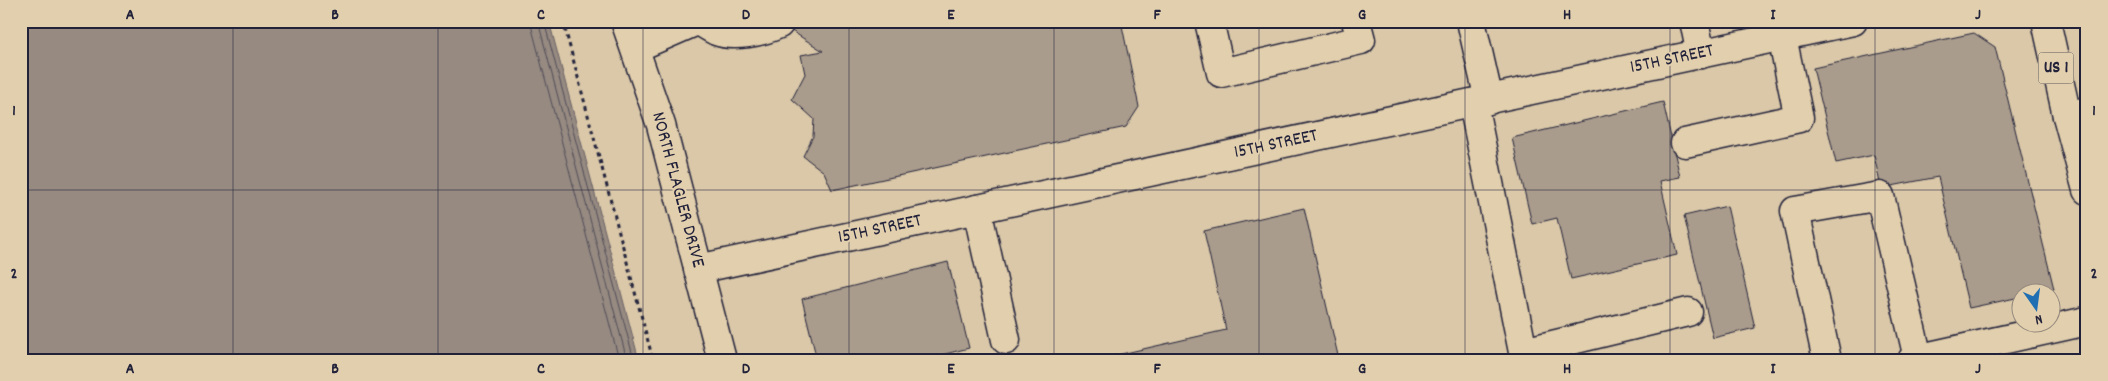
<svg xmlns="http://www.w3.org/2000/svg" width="2108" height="381" font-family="Dekko,sans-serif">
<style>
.water{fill:#968a81;stroke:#686065}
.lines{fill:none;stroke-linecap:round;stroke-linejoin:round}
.shore{stroke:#504c57;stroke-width:1}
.building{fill:#aa9c8c;stroke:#22223b}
.minor-casing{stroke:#22223b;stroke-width:31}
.major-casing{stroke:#22223b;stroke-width:31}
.path{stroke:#22223b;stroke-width:3;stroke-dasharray:4 4;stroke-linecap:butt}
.minor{stroke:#e2cfad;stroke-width:28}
.major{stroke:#e2cfad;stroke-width:28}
.grid{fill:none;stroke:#22223b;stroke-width:1;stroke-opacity:0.55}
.labels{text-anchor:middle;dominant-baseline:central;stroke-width:4;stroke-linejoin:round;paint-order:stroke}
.shield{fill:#e2cfad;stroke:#5c565d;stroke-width:1}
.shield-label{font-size:18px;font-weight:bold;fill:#22223b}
.street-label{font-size:19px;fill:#22223b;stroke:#e2cfad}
.neatline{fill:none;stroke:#22223b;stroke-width:2}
.grid-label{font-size:16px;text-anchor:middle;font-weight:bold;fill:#22223b}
</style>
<rect width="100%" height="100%" fill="#dac8a8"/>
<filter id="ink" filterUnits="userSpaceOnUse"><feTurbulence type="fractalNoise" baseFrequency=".02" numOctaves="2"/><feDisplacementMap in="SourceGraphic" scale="10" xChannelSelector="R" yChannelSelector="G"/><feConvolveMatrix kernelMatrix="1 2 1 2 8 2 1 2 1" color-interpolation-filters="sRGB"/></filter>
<g filter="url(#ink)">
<path class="water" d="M21,21H549L639,360H21Z"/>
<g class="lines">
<g class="shore">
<path d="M530,21L619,360"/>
<path d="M538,21L627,360"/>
<path d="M544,21L634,360"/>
</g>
</g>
<g class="building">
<path d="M776,21H1121L1139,107L1126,127L832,190L824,172L803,156L813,136L814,119L792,99L805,74L801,55L823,51Z"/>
<path d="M1974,33L1995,47L2054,289L2036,294H2020V297L1969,308L1938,177L1881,188L1874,155L1836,163L1813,68Z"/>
<path d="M1663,102L1680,177L1660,181L1677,255L1571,279L1557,218L1532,224L1512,138Z"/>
<path d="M1727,206L1755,328L1713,338L1684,216Z"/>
<path d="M1304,208L1339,360H1095L1226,330L1204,231Z"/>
<path d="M948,262L969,348L921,360H817L802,299Z"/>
</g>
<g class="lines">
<defs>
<g id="minor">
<path d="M625,21L661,125L722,360"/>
<path d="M699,21C704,24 710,28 716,31C734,38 762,32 779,24"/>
<path d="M1209,21L1221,73L1361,40L1356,21"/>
<path d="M1471,21L1489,100"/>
<path d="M1694,21L1701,54"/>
<path d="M635,48L697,21"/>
<path d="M1473,103L1523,352L1688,312"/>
<path d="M2067,116L2087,111"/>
<path d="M1685,143L1799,118L1782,37"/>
<path d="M977,209L1006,340"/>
<path d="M698,269L1853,21"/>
<path d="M1827,360L1795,211L1880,196L1918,358"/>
<path d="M1912,360L2087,321"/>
</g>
<path id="major" d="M2046,21L2067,116L2087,190"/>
</defs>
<use href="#minor" class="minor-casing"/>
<use href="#major" class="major-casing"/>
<path class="path" d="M563,21L653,360"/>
<use href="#minor" class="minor"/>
<use href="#major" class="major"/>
</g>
</g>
<path class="grid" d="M233,21V360M438,21V360M643,21V360M849,21V360M1054,21V360M1259,21V360M1465,21V360M1670,21V360M1875,21V360M21,190H2087"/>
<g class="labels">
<rect class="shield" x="2038.5" y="52.5" width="35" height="31" rx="4"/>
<g class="shield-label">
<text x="2056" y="68">US 1</text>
</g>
<g class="street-label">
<text transform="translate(1672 60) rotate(-12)">15TH STREET</text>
<text transform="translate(1276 145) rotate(-12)">15TH STREET</text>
<text transform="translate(677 190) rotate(75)">NORTH FLAGLER DRIVE</text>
<text transform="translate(880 230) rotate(-12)">15TH STREET</text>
</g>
</g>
<rect width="2108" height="381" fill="none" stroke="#e2cfad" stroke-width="55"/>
<g transform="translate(2036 308) rotate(166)"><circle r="24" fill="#e2cfad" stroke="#958a7f"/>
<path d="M0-4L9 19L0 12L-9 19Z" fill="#1f6fb2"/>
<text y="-8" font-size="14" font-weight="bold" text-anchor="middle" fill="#22223b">N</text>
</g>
<rect x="28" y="28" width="2052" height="326" class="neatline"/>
<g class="grid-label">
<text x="130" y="19">A</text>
<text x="335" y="19">B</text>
<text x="541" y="19">C</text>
<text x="746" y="19">D</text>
<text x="951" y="19">E</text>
<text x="1157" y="19">F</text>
<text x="1362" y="19">G</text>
<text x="1567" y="19">H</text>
<text x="1773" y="19">I</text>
<text x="1978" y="19">J</text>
<text x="14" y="115">1</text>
<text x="2094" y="115">1</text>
<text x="14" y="278">2</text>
<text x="2094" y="278">2</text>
<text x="130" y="373">A</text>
<text x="335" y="373">B</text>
<text x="541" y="373">C</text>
<text x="746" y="373">D</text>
<text x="951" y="373">E</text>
<text x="1157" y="373">F</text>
<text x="1362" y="373">G</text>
<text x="1567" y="373">H</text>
<text x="1773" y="373">I</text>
<text x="1978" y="373">J</text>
</g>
</svg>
